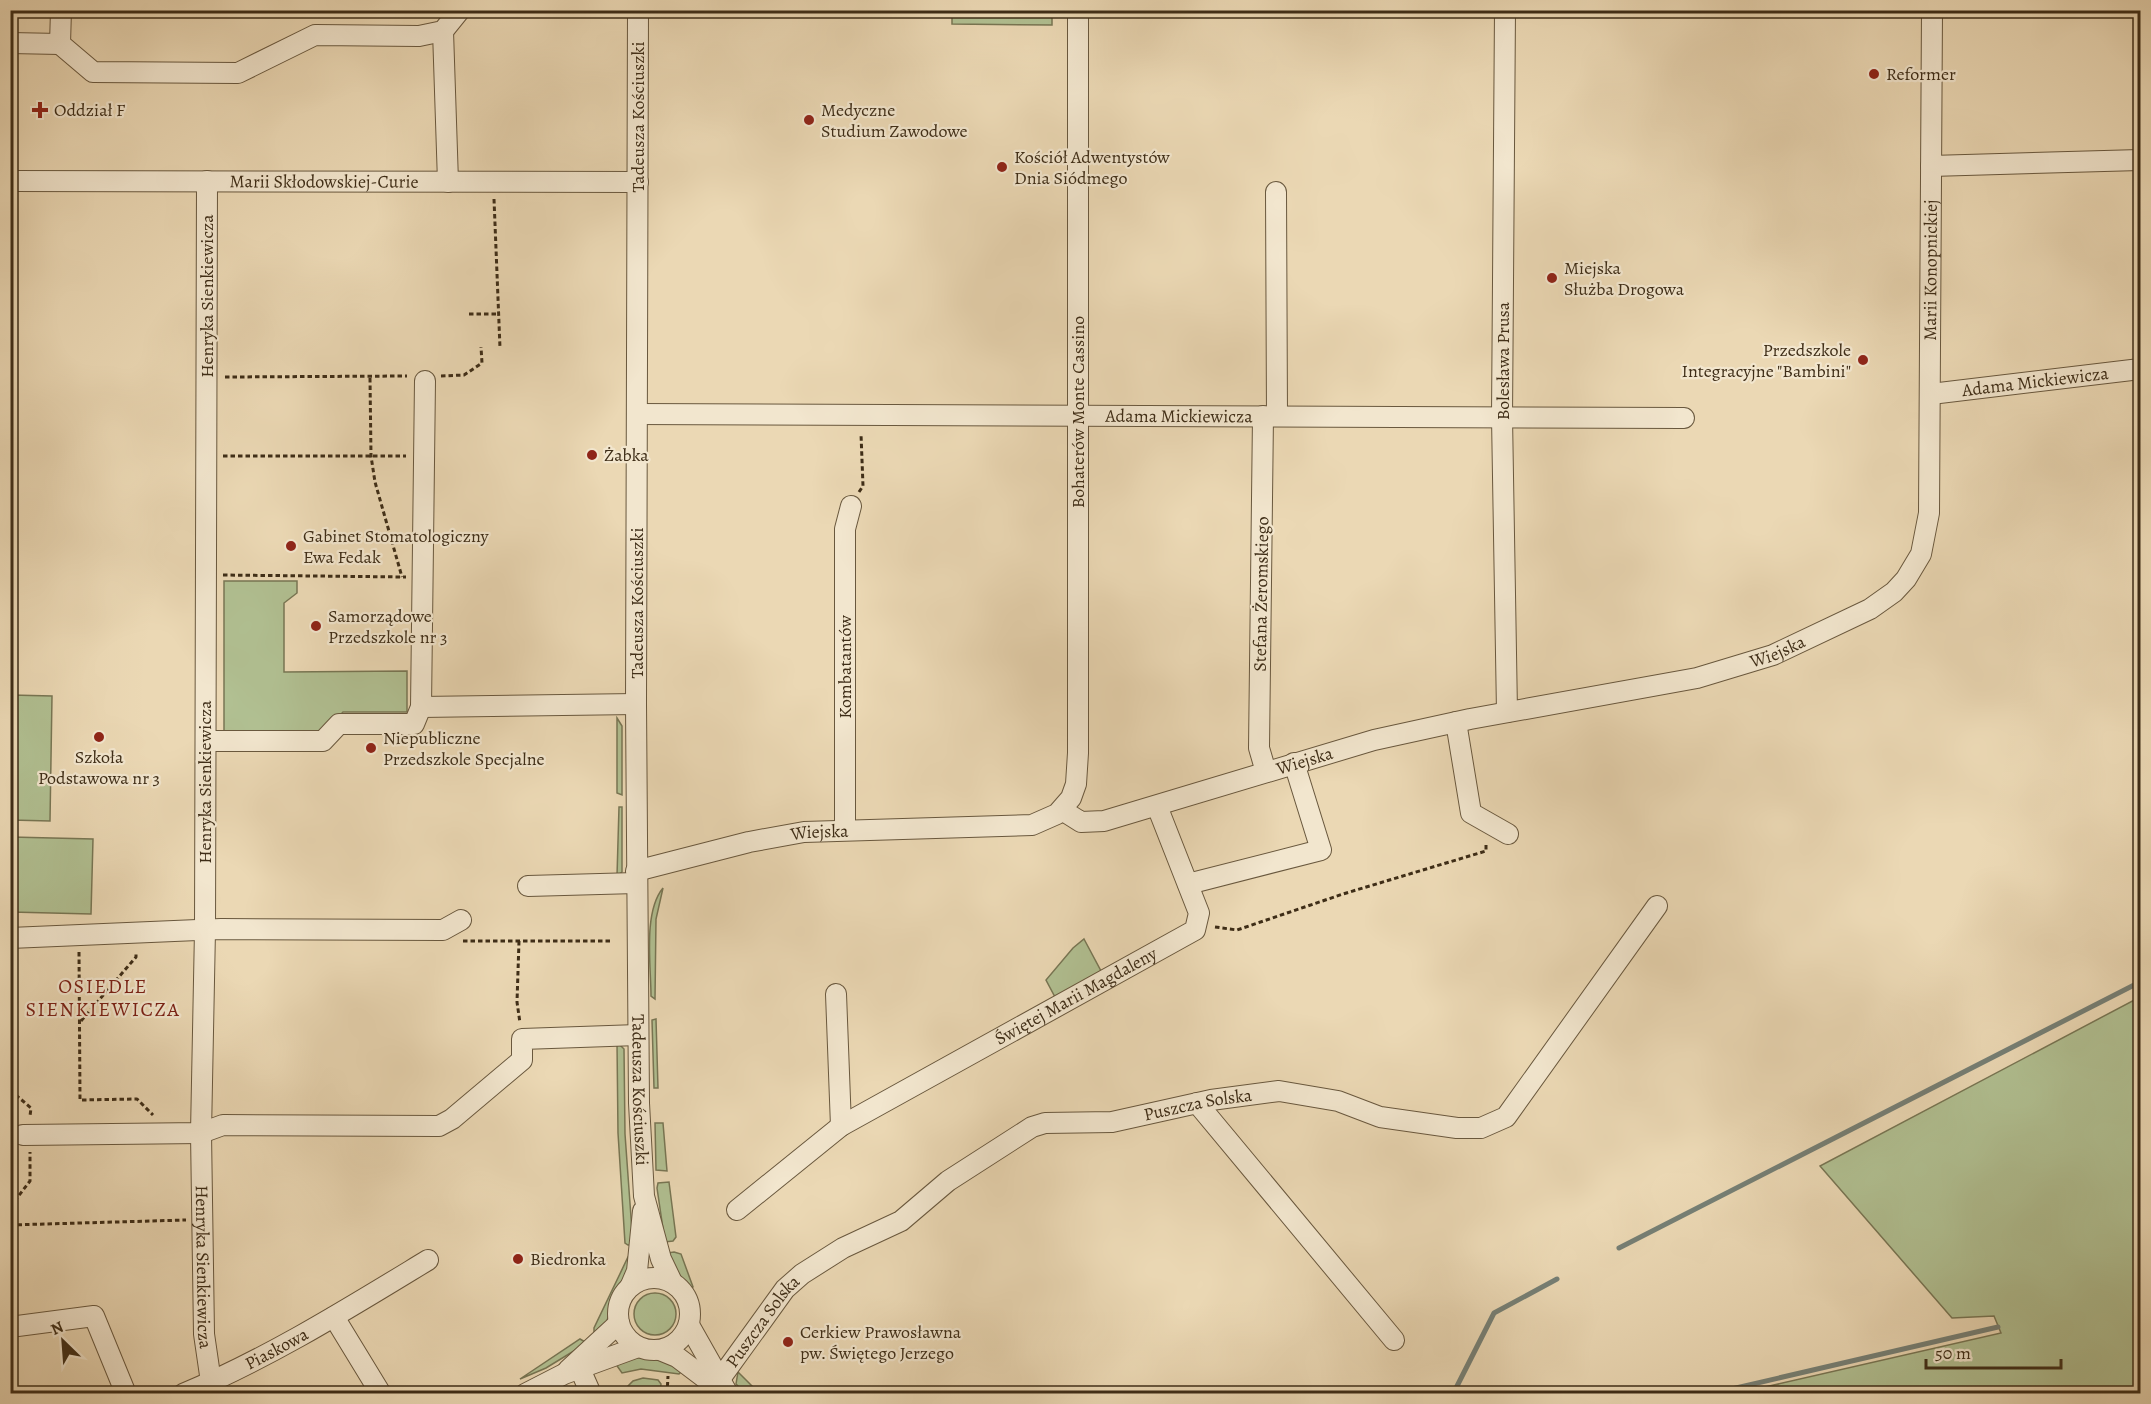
<svg xmlns="http://www.w3.org/2000/svg" width="2151" height="1404" font-family="Alegreya,serif">
<style>
.green{fill:#b1c092;stroke:#787654;stroke-width:1.5}
.lines{fill:none;stroke-linecap:round;stroke-linejoin:round}
.stream{stroke:#768076;stroke-width:5}
.minor-casing{stroke:#69583e;stroke-width:22}
.path{stroke:#3e2d17;stroke-width:3;stroke-dasharray:4.5 3;stroke-linecap:butt}
.minor{stroke:#f2e6ce;stroke-width:20}
.poi-dot{fill:#8f2418;stroke:#f2e6ce;stroke-width:2}
.labels{text-anchor:middle;dominant-baseline:central;stroke-width:4.5;stroke-linejoin:round;paint-order:stroke}
.poi-label{font-size:18px;fill:#3e2d17;stroke:#f2e6ce;text-anchor:start}
.street-label{font-size:18px;fill:#3e2d17;stroke:#f2e6ce}
.neighbourhood-label{font-size:20px;letter-spacing:1.5px;fill:#7a1f14;stroke:#f2e6ce}
</style>
<rect width="100%" height="100%" fill="#ebd8b4"/>
<filter id="stains"><feTurbulence type="fractalNoise" baseFrequency=".00333" numOctaves="4"/><feColorMatrix values="0 0 0 0 .2 0 0 0 0 .09 0 0 0 0 .02 0 0 0 .5 -.17"/></filter>
<radialGradient id="worn" r=".72"><stop offset=".6" stop-color="#630" stop-opacity="0"/><stop offset="1" stop-color="#630" stop-opacity=".3"/></radialGradient>
<g class="green">
<path d="M952,11H1052V25L952,24Z"/>
<path d="M224,581H297V593L284,603V672L407,671V712H343L322,735H224Z"/>
<path d="M11,695L52,696L50,821L11,820Z"/>
<path d="M617,718L622,726V795L617,793Z"/>
<path d="M619,807H622V872L617,876Z"/>
<path d="M11,837L93,839L91,914L11,912Z"/>
<path d="M663,888L656,919L655,999L651,996C651,966 643,912 663,888Z"/>
<path d="M1084,939L1101,971L1055,997L1046,980L1073,948Z"/>
<path d="M2140,997V1383L2120,1394L1739,1393L2001,1333L1994,1316L1952,1318L1820,1166Z"/>
<path d="M656,1019L658,1088H654L652,1020Z"/>
<path d="M617,1042L624,1049L625,1134L633,1245H628L625,1243L618,1133Z"/>
<path d="M655,1123H663L667,1171L656,1170Z"/>
<path d="M669,1182L676,1237L673,1241L665,1242L657,1188L658,1183Z"/>
<path d="M674,1252L681,1254L693,1287L691,1288L675,1273L667,1253Z"/>
<path d="M632,1256L626,1278L614,1295L607,1321L594,1333V1328L628,1257Z"/>
<circle cx="655" cy="1314" r="21"/>
<path d="M580,1339L587,1343L546,1368L520,1379Z"/>
<path d="M644,1357L663,1360L682,1371L679,1374L641,1369L622,1373L615,1363L632,1358Z"/>
<path d="M738,1372L759,1393H745L736,1384Z"/>
<path d="M643,1378L658,1380L661,1384L660,1393H621L633,1381Z"/>
</g>
<g class="lines">
<g class="stream">
<path d="M1619,1248L2140,982"/>
<path d="M1453,1394L1494,1313L1557,1279"/>
<path d="M1710,1394L1998,1327"/>
</g>
<defs>
<g id="minor">
<path d="M61,10L60,44L93,72L238,73L315,35L419,36L443,31L460,10"/>
<path id="s1" d="M638,10L636,704L639,1103L644,1196L661,1259L672,1282"/>
<path d="M1505,10L1502,417L1507,712"/>
<path d="M443,31L448,182"/>
<path d="M10,43L60,44"/>
<path d="M1931,166L2140,160"/>
<path id="s2" d="M10,181L638,182"/>
<path id="s3" d="M207,181L205,930L201,1133L204,1334L211,1382"/>
<path d="M1276,192L1277,416"/>
<path d="M425,381L421,707L636,704"/>
<path id="s4" d="M1931,394L2140,369"/>
<path id="s5" d="M637,414L1684,418"/>
<path d="M1263,416L1259,748L1266,772"/>
<path d="M1456,722L1471,813L1508,834"/>
<path d="M206,741H323L339,724H414L421,707"/>
<path id="s6" d="M1062,810L1081,822L1104,821L1374,740L1470,719L1697,678L1773,655L1870,609L1894,592L1906,579L1921,554L1929,513L1932,10"/>
<path d="M845,829V529L851,506"/>
<path id="s7" d="M636,871L749,842L804,832L1032,825L1057,814L1071,798L1076,784L1078,753V10"/>
<path d="M1188,884L1321,850L1294,763"/>
<path d="M528,886L636,883"/>
<path d="M10,938L221,929L443,930L461,920"/>
<path d="M836,994L841,1126"/>
<path d="M1197,1103L1394,1340"/>
<path d="M23,1135L201,1133L223,1125L439,1126L452,1119L522,1060V1039L638,1035"/>
<path id="s8" d="M737,1210L841,1126L1195,930L1199,913L1157,806"/>
<circle cx="654" cy="1314" r="36"/>
<path d="M631,1285L637,1271L643,1211"/>
<path d="M334,1317L381,1394"/>
<path d="M689,1325L728,1394"/>
<path d="M10,1327L94,1316L126,1394"/>
<path d="M660,1350L677,1357L722,1391"/>
<path d="M580,1369L591,1394"/>
<path d="M568,1370L619,1323"/>
<path id="s9" d="M720,1379L785,1289L802,1274L843,1248L901,1221L948,1181L1032,1127L1045,1123L1112,1122L1211,1100L1279,1091L1338,1101L1380,1117L1457,1128H1481L1506,1117L1657,906"/>
<path id="s10" d="M183,1394C269,1358 349,1308 428,1260"/>
<path d="M525,1394L564,1374L638,1347"/>
</g>
</defs>
<use href="#minor" class="minor-casing"/>
<g class="path">
<path d="M494,199L500,348"/>
<path d="M469,314H499"/>
<path d="M441,376L464,375L482,363L481,347"/>
<path d="M225,377L407,376"/>
<path d="M370,378L371,456L375,482L402,577"/>
<path d="M223,456H406"/>
<path d="M859,492L863,486L861,434"/>
<path d="M223,575L406,577"/>
<path d="M1215,927L1237,930L1343,894L1486,851V844"/>
<path d="M463,941H613"/>
<path d="M519,941L517,1002L520,1023"/>
<path d="M79,952L80,1100L137,1099L153,1115"/>
<path d="M81,1021L136,957V952"/>
<path d="M10,1090L31,1108L30,1116"/>
<path d="M10,1207L30,1181V1152"/>
<path d="M10,1225L186,1220"/>
<path d="M667,1394L668,1376"/>
</g>
<use href="#minor" class="minor"/>
</g>
<g class="poi-dot">
<circle cx="1874" cy="74" r="6"/>
<path d="M37 101h6v6h6v6h-6v6h-6v-6h-6v-6h6z"/>
<circle cx="809" cy="120" r="6"/>
<circle cx="1002" cy="167" r="6"/>
<circle cx="1552" cy="278" r="6"/>
<circle cx="1863" cy="360" r="6"/>
<circle cx="592" cy="455" r="6"/>
<circle cx="291" cy="546" r="6"/>
<circle cx="316" cy="626" r="6"/>
<circle cx="99" cy="737" r="6"/>
<circle cx="371" cy="748" r="6"/>
<circle cx="518" cy="1259" r="6"/>
<circle cx="788" cy="1342" r="6"/>
</g>
<g class="labels">
<g class="poi-label">
<text x="1886" y="74">Reformer</text>
<text x="54" y="110">Oddział F</text>
<text x="821" y="110">Medyczne<tspan x="821" dy="21">Studium Zawodowe</tspan></text>
<text x="1014" y="157">Kościół Adwentystów<tspan x="1014" dy="21">Dnia Siódmego</tspan></text>
<text x="1564" y="268">Miejska<tspan x="1564" dy="21">Służba Drogowa</tspan></text>
<text x="1851" y="350" text-anchor="end">Przedszkole<tspan x="1851" dy="21">Integracyjne "Bambini"</tspan></text>
<text x="604" y="455">Żabka</text>
<text x="303" y="536">Gabinet Stomatologiczny<tspan x="303" dy="21">Ewa Fedak</tspan></text>
<text x="328" y="616">Samorządowe<tspan x="328" dy="21">Przedszkole nr 3</tspan></text>
<text x="383" y="738">Niepubliczne<tspan x="383" dy="21">Przedszkole Specjalne</tspan></text>
<text x="99" y="757" text-anchor="middle">Szkoła<tspan x="99" dy="21">Podstawowa nr 3</tspan></text>
<text x="530" y="1259">Biedronka</text>
<text x="800" y="1332">Cerkiew Prawosławna<tspan x="800" dy="21">pw. Świętego Jerzego</tspan></text>
</g>
<g class="street-label">
<text transform="translate(638 117) rotate(-90)">Tadeusza Kościuszki</text>
<text stroke="none"><textPath href="#s2" startOffset="314">Marii Skłodowskiej-Curie</textPath></text>
<text stroke="none"><textPath href="#s6" startOffset="1204">Marii Konopnickiej</textPath></text>
<text transform="translate(207 296) rotate(-90)">Henryka Sienkiewicza</text>
<text transform="translate(1503 361) rotate(-90)">Bolesława Prusa</text>
<text stroke="none"><textPath href="#s4" startOffset="105">Adama Mickiewicza</textPath></text>
<text transform="translate(1078 412) rotate(-90)">Bohaterów Monte Cassino</text>
<text stroke="none"><textPath href="#s5" startOffset="542">Adama Mickiewicza</textPath></text>
<text transform="translate(1261 594) rotate(-89)">Stefana Żeromskiego</text>
<text transform="translate(637 603) rotate(-90)">Tadeusza Kościuszki</text>
<text stroke="none"><textPath href="#s6" startOffset="741">Wiejska</textPath></text>
<text transform="translate(845 667) rotate(-90)">Kombatantów</text>
<text stroke="none"><textPath href="#s6" startOffset="255">Wiejska</textPath></text>
<text transform="translate(205 782) rotate(-90)">Henryka Sienkiewicza</text>
<text stroke="none"><textPath href="#s7" startOffset="188">Wiejska</textPath></text>
<text stroke="none"><textPath href="#s8" startOffset="402">Świętej Marii Magdaleny</textPath></text>
<text stroke="none"><textPath href="#s1" startOffset="1080">Tadeusza Kościuszki</textPath></text>
<text stroke="none"><textPath href="#s9" startOffset="576">Puszcza Solska</textPath></text>
<text stroke="none"><textPath href="#s3" startOffset="1086">Henryka Sienkiewicza</textPath></text>
<text stroke="none"><textPath href="#s9" startOffset="72">Puszcza Solska</textPath></text>
<text stroke="none"><textPath href="#s10" startOffset="104">Piaskowa</textPath></text>
</g>
<g class="neighbourhood-label">
<text x="103" y="986">OSIEDLE<tspan x="103" dy="23">SIENKIEWICZA</tspan></text>
</g>
</g>
<rect width="2151" height="1404" fill="none" stroke="#ebd8b4" stroke-width="36"/>
<rect x="12" y="12" width="2127" height="1380" fill="none" stroke="#3e2d17" stroke-width="3"/>
<rect x="18" y="18" width="2115" height="1368" fill="none" stroke="#3e2d17" stroke-width="1.5"/>
<g transform="translate(63 1341) rotate(335)" stroke="#f2e6ce" stroke-width="4.5" paint-order="stroke">
<path d="M0-4.5L10 22L0 15L-10 22Z" fill="#3e2d17"/>
<text y="-9" font-size="16" font-weight="bold" text-anchor="middle" fill="#3e2d17">N</text>
</g>
<path d="M1926 1359v9h135v-9" fill="none" stroke="#3e2d17" stroke-width="3"/>
<text x="1935" y="1359" font-size="18" fill="#3e2d17" stroke="#f2e6ce" stroke-width="4.5" paint-order="stroke">50 m</text>
<rect width="100%" height="100%" filter="url(#stains)"/>
<rect width="100%" height="100%" fill="url(#worn)"/>
</svg>
